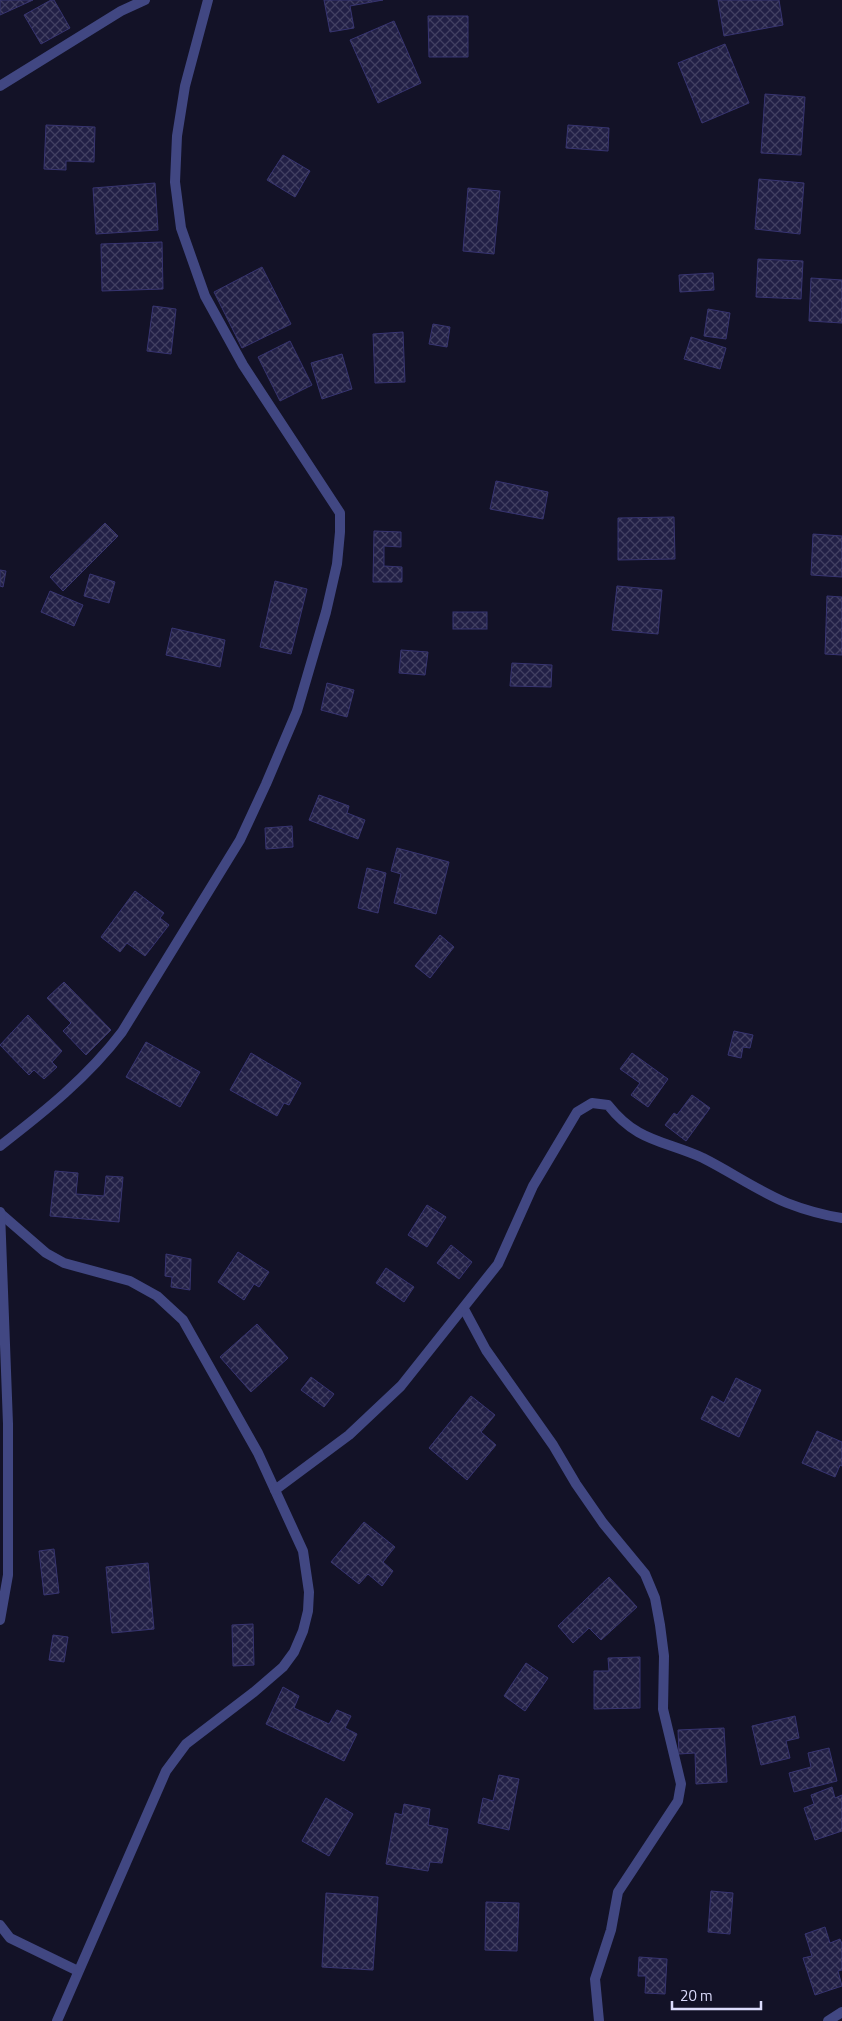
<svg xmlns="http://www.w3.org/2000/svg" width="842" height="2021" font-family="'Titillium Web',sans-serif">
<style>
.building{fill:url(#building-cross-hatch);stroke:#373470}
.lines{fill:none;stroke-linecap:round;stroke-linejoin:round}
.street{stroke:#414782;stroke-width:10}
</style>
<defs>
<pattern id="building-cross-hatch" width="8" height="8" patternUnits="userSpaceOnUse" patternTransform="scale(1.25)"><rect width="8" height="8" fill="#222046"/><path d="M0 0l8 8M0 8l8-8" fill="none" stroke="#424062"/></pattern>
</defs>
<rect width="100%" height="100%" fill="#131227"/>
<g class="building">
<path d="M0,0H33L0,15Z"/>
<path d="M51,0H54L70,28L41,44L24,15Z"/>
<path d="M324,0H383L350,6L354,28L330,32Z"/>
<path d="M718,0H779L783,25L724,36Z"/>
<path d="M428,16H468V57H429Z"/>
<path d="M394,21L421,83L378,103L350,40Z"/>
<path d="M725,44L749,103L702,123L678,63Z"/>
<path d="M765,94L805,97L801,155L761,153Z"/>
<path d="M46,125L95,127L94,162L66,161V170L44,169Z"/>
<path d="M568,125L609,128L608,151L566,148Z"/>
<path d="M283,155L310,171L295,197L267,180Z"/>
<path d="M759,179L804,183L800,234L755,229Z"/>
<path d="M155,183L158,230L96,234L93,188Z"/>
<path d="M468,188L500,191L494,254L463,251Z"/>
<path d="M162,242L163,289L102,291L101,244Z"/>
<path d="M758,259L803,261L801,299L756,297Z"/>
<path d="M262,267L291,324L242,348L214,292Z"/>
<path d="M713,273L714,290L680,292L679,275Z"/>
<path d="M811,278L842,280V323L809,321Z"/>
<path d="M153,306L176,309L171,354L147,351Z"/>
<path d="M708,309L730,313L726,339L704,336Z"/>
<path d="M433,324L450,327L447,347L429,344Z"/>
<path d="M403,332L405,382L375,383L373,334Z"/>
<path d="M691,337L726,348L720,369L684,359Z"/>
<path d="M290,341L312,385L280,401L258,357Z"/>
<path d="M342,354L352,389L322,399L311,363Z"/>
<path d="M496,481L548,492L543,519L490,509Z"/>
<path d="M674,517L675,559L618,560V518Z"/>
<path d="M105,523L118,536L63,591L50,577Z"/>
<path d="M374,531L401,532V547L384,546V566L402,567V582H373Z"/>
<path d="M813,534L842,536V577L811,575Z"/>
<path d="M0,570L6,571L3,587L0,586Z"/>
<path d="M90,574L115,582L109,603L84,596Z"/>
<path d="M275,581L307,589L291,654L260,647Z"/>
<path d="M617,586L662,590L658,634L612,630Z"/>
<path d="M50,591L83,605L74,626L41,612Z"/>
<path d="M827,596L842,597V655L825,654Z"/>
<rect x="453" y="612" width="34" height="17"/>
<path d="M172,628L225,640L220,667L166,655Z"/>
<path d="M401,650L428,652L425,675L399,673Z"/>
<path d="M512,663L552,665L551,687L510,686Z"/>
<path d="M327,683L354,690L347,717L321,710Z"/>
<path d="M319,795L349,806L347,813L365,820L358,839L309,820Z"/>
<path d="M292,826L293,847L266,849L265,828Z"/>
<path d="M397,848L449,862L436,914L394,903L401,874L391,871Z"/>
<path d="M367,868L386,873L378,913L358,908Z"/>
<path d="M135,891L164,913L160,918L169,925L145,956L127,943L120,952L101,937Z"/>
<path d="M440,935L454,947L430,978L415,966Z"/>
<path d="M64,982L111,1030L86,1055L63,1031L71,1023L47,998Z"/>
<path d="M28,1015L62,1051L52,1062L57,1067L44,1079L34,1070L29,1075L0,1045Z"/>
<path d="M734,1031L753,1035L750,1048L743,1047L741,1058L728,1055Z"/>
<path d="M146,1042L200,1072L180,1107L126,1077Z"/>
<path d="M251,1053L301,1083L289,1105L284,1103L277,1116L230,1090Z"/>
<path d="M632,1053L668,1079L648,1107L631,1095L640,1083L620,1069Z"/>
<path d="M692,1095L710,1108L686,1141L665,1125L674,1113L677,1115Z"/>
<path d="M55,1171L78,1173L76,1194L104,1196L106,1176L123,1177L119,1222L50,1216Z"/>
<path d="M427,1205L446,1217L427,1247L408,1235Z"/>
<path d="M451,1245L472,1262L459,1279L437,1263Z"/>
<path d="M238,1252L269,1272L259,1287L254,1284L244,1300L218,1282Z"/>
<path d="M166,1254L191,1259L190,1290L171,1287L172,1277L165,1276Z"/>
<path d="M386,1268L414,1287L404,1302L376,1283Z"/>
<path d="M257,1324L288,1358L251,1392L220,1357Z"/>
<path d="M311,1377L334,1394L324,1407L301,1390Z"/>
<path d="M736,1378L761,1390L739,1437L701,1419L712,1396L724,1403Z"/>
<path d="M471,1396L495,1415L481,1432L496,1445L467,1480L429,1448Z"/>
<path d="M817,1431L842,1442V1466L840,1465L835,1477L802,1463Z"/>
<path d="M364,1522L395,1547L383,1562L393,1571L382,1586L368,1574L359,1584L331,1562Z"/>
<path d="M54,1549L59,1593L44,1595L39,1551Z"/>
<path d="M148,1563L154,1629L112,1633L106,1567Z"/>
<path d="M609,1577L637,1607L601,1640L589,1628L573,1643L558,1626Z"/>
<path d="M253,1624L254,1665L233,1666L232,1625Z"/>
<path d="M53,1635L68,1637L64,1662L49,1660Z"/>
<path d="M640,1657V1708L594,1709V1671H609L608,1658Z"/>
<path d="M526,1663L548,1678L525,1711L504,1696Z"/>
<path d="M283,1687L299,1696L294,1708L329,1724L337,1710L351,1716L345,1728L357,1734L344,1761L266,1724Z"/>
<path d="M795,1716L799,1738L786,1741L790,1758L761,1765L752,1726Z"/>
<path d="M724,1728L727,1782L696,1784L695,1753L679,1754L678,1730Z"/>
<path d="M829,1748L837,1781L794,1792L789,1773L811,1767L808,1753Z"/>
<path d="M499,1775L519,1779L509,1830L478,1823L483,1798L493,1801Z"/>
<path d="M832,1787L835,1798L842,1795V1831L815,1840L804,1808L814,1804L811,1795Z"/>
<path d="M326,1798L353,1814L329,1856L302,1841Z"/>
<path d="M404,1804L430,1809L428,1825L448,1829L442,1863L430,1862L428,1871L386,1864L395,1813L402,1815Z"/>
<path d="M711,1891L733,1893L730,1934L708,1932Z"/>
<path d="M326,1893L378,1897L373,1970L322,1967Z"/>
<path d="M486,1902L519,1903L517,1951L485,1950Z"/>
<path d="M825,1927L830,1943L840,1939L842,1944V1970L838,1971L842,1986L815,1995L803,1958L812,1956L805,1934Z"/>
<path d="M639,1957L667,1959L665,1994L645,1993L646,1976H638Z"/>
</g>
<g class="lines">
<g class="street">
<path d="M0,86L121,11L145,0"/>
<path d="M0,1146C44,1112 88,1077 122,1032L240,840L266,784L297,711L326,612L337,564L340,532V513L243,365L205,296L181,228L175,182L177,136L185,86L208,0"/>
<path d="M1,1214L46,1253L64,1263L130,1281L157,1296L183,1320L258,1453L303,1551L309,1592L308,1611L303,1631L294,1652L283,1667L254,1692L186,1744L166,1771L57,2021"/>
<path d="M464,1309L486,1350L553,1445L576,1484L603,1523L645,1574L655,1598L660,1625L664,1656L663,1709L681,1784L678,1801L618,1892L611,1930L595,1979L599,2021"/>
<path d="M275,1490L349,1435L401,1386L498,1264L533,1186L577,1112L592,1103L608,1105C637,1142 663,1140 703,1158C731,1172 758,1191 787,1203C805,1210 823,1215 842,1218"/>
<path d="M0,1620L8,1575V1424L0,1212"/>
<path d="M0,1925L10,1938L78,1971"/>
<path d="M828,2021L842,2012"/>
</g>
</g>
<path d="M672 2001v8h89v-8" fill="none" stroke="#dbdbfc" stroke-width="2.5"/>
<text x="680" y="2001" font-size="15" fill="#dbdbfc" stroke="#131227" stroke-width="4" paint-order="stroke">20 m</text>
</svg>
